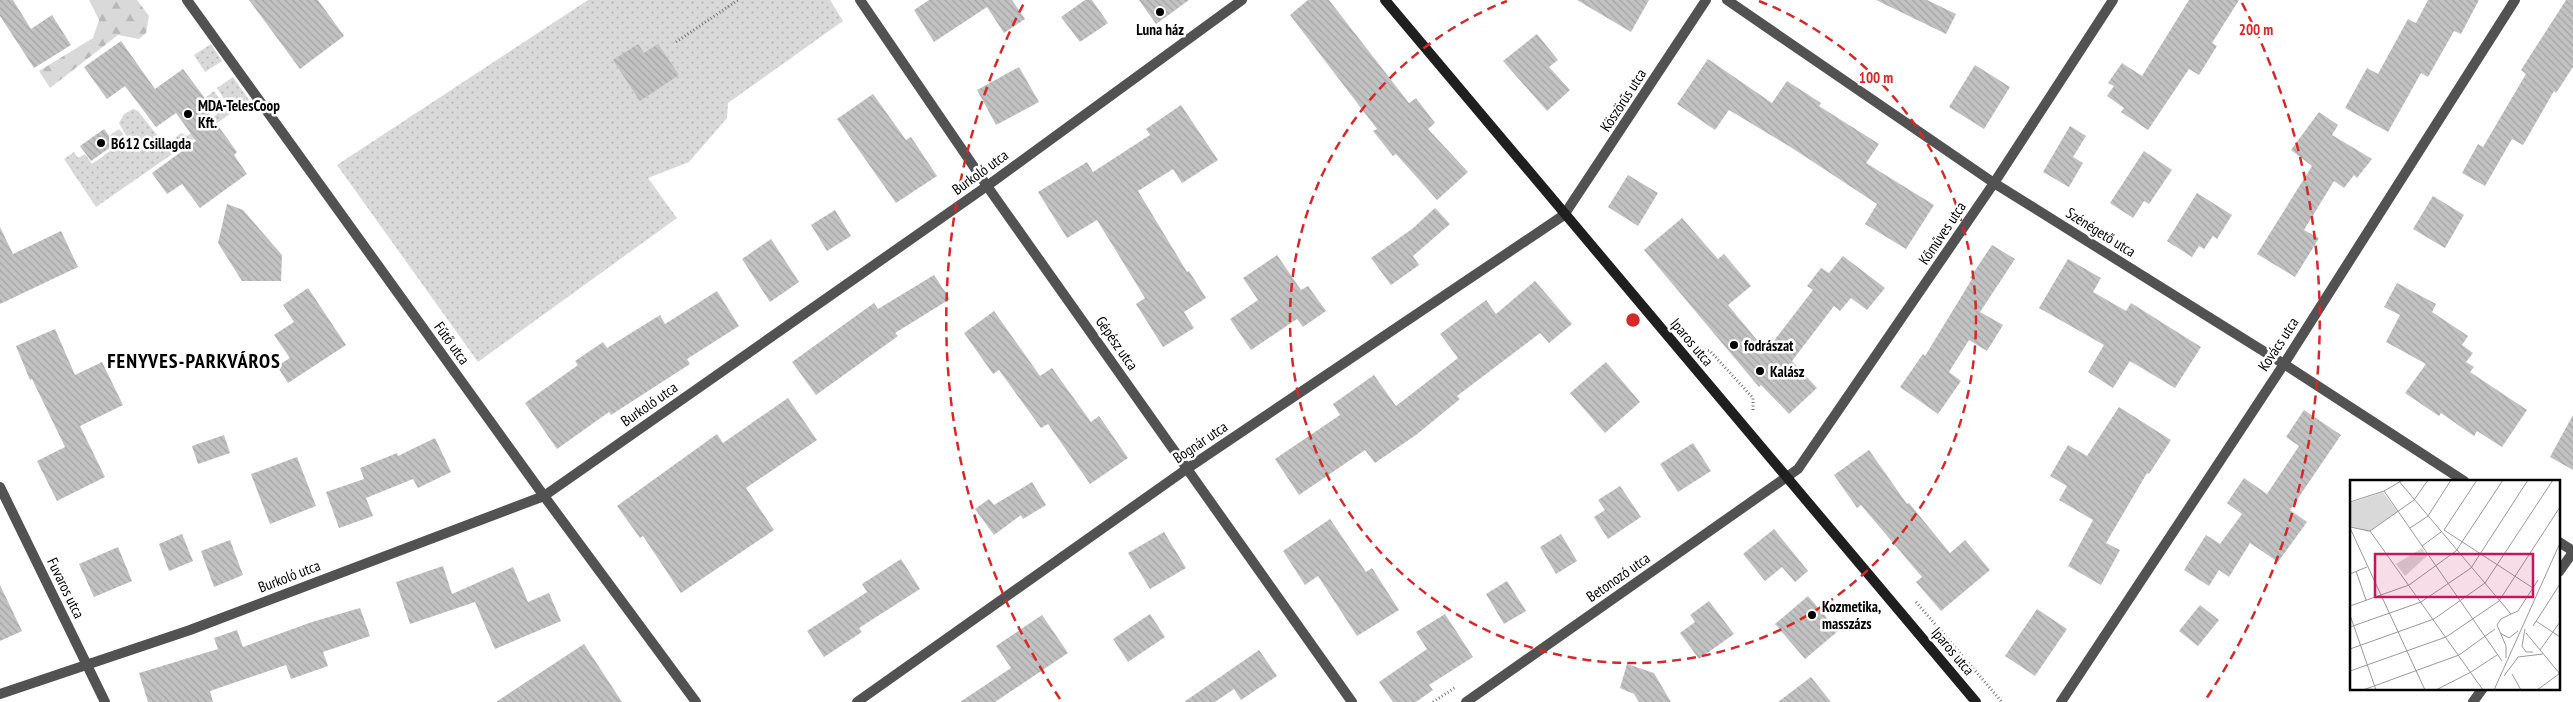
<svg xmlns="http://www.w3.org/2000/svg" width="2573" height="702" font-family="'PT Sans Narrow',sans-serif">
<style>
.grass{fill:url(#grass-dots)}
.forest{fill:url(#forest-firs)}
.building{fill:url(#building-back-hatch)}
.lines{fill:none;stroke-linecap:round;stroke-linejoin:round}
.path{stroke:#747474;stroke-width:3;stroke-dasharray:1 2.5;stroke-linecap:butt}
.street{stroke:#525252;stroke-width:10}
.secondary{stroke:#1f1f1f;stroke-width:10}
.ring{fill:none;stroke:#d62828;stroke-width:2.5;stroke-dasharray:9 6}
.poi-dot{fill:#000;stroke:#fff;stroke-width:2}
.labels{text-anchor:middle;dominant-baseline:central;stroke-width:5;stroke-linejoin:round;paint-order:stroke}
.poi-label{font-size:15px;font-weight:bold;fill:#000;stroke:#fff;text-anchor:start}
.street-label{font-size:15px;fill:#000;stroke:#fff}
.district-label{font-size:20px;font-weight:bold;letter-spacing:1px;fill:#000;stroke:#fff}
.inset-road{fill:none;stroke:#999;stroke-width:1}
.view{fill:#c2185b;fill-opacity:0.15;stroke:#c2185b;stroke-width:2.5}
.inset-edge{fill:none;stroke:#000;stroke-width:2.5}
.centre{fill:#d62828;stroke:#fff;stroke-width:2.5}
.ring-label{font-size:15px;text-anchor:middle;font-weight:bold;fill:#d62828;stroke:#fff;stroke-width:5;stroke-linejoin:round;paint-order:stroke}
</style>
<defs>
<pattern id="grass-dots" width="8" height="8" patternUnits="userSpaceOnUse" patternTransform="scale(1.25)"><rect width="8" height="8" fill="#d9d9d9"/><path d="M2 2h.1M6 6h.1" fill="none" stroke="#b8b8b8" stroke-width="1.8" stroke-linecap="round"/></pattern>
<pattern id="forest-firs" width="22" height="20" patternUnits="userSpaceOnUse" patternTransform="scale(1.25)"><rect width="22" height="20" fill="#d9d9d9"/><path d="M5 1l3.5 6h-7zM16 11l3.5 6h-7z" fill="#b8b8b8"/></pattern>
<pattern id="building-back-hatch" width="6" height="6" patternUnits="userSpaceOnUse" patternTransform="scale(1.25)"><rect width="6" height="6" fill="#c2c2c2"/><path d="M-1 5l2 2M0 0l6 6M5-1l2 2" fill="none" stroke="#a5a5a5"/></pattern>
</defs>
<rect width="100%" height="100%" fill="#fff"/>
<g class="grass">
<path d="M588,0H830L843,21L728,103L727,118L689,162L648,178L677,218L478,362L337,165Z"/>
<path d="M211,44L222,61L205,72L194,55Z"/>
<path d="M233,77L249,100L232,111L217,88Z"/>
<path d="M214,91L230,114L96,207L64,159L74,152L78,158L85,154L92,164L117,146L110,135L119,129L132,146L145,144L164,148L181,133L187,136L217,114L206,97Z"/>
<path d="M133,109L138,111L165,145L146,141L133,142L125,134L119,123L124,114Z"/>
</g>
<path class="forest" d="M89,0H137L149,16L146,33L139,39L118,35L50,88L39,71L93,38L99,20Z"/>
<g class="building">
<path d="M0,0H13L31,29L52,15L71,45L34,68L0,16Z"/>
<path d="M249,0H318L344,36L300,69Z"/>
<path d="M929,0H1012L1025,19L1004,33L987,7L934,42L914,10Z"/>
<path d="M1085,0H1092L1108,23L1080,42L1061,17Z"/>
<path d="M1139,0H1189L1156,24Z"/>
<path d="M1308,0H1329L1409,103L1416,98L1435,123L1428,129L1468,172L1437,200L1396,154L1393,156L1373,131L1377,129L1290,15Z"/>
<path d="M1577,0H1649L1631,32Z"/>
<path d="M1876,0H1927L1956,14L1946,34Z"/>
<path d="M2189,0H2239L2212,43L2217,46L2199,75L2189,69L2148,130L2121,112L2124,108L2107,96L2114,86L2108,83L2122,63L2142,76Z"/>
<path d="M2428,0H2479L2461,34L2454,31L2428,77L2421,73L2388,132L2345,108L2367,68L2378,74L2408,19L2416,23Z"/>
<path d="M2566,0H2573V67L2556,93L2554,91L2523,145L2512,139L2485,186L2462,173L2478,144L2483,147L2526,74L2521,70Z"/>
<path d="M1537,34L1558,60L1549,67L1570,90L1547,111L1503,61Z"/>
<path d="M121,41L155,89L183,69L213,109L208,112L237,152L234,155L247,174L200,208L182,184L167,194L152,173L196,141L176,113L156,127L125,86L107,99L84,67Z"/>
<path d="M638,44L644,53L658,44L679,75L640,101L613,60Z"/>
<path d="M1708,59L1772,103L1787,81L1821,103L1819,106L1879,144L1866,163L1934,205L1906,249L1865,224L1877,204L1792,148L1729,110L1715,130L1677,104Z"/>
<path d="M1975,65L2010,87L1984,129L1949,107Z"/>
<path d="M1019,67L1039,102L996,125L977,90Z"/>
<path d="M873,94L906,140L911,137L937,176L896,203L837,119Z"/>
<path d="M1181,105L1218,160L1182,183L1173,169L1138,191L1187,272L1189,271L1206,298L1184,312L1194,328L1163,347L1136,304L1145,298L1097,220L1067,238L1038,192L1087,162L1093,172L1150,135L1146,129Z"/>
<path d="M2319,112L2338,125L2332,135L2372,159L2357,178L2354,175L2344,188L2334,181L2304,230L2319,238L2295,277L2257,254L2312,166L2291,150Z"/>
<path d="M2070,126L2086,136L2073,157L2083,163L2069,187L2043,172Z"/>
<path d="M104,129L115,144L91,161L80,146Z"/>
<path d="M2144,151L2172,170L2149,204L2144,201L2133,218L2110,203Z"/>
<path d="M1628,175L1658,193L1638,226L1608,207Z"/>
<path d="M2197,193L2232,215L2217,239L2213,236L2204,249L2199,246L2192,257L2167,241Z"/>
<path d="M2433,196L2464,215L2445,248L2413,229Z"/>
<path d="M227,204L243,210L282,255L281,281H242L218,243Z"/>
<path d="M1435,208L1450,224L1413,256L1419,265L1391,285L1371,258L1412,229Z"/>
<path d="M835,210L851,236L827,251L811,225Z"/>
<path d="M1682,218L1718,259L1724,254L1751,286L1728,305L1766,351L1813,290L1807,286L1821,268L1829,273L1843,256L1885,288L1867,310L1851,298L1840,311L1834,306L1792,361L1817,388L1789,414L1761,385L1759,387L1644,250Z"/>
<path d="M0,227L13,254L61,231L78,267L0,304Z"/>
<path d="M771,239L799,282L770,302L742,259Z"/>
<path d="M1992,245L2015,259L1980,312L2003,325L1987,351L1969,340L1949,372L1961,381L1938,414L1900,387L1923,354L1925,356L1972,279L1970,278Z"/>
<path d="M1277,255L1301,290L1308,286L1326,311L1303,327L1297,319L1251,350L1230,319L1258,300L1243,278Z"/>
<path d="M2068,259L2101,278L2093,292L2126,311L2131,303L2201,347L2175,388L2130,361L2113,388L2088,372L2104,345L2039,308Z"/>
<path d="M934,275L950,299L895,333L898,336L816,395L792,362L874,303L878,309Z"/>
<path d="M1535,281L1572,324L1549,343L1540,333L1457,396L1460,399L1416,435L1375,463L1365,450L1299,495L1275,459L1340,415L1333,404L1374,375L1396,406L1458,358L1440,334L1486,300L1496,314Z"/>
<path d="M2397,283L2436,304L2432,312L2468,336L2462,345L2473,353L2466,362L2474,367L2470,372L2527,410L2502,447L2477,431L2474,436L2441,413L2439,416L2405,393L2426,364L2386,342L2400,315L2384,307Z"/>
<path d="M308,288L346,345L288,383L277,366L290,358L274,335L294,322L283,305Z"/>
<path d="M717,291L739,326L687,359L690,364L611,415L609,412L557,449L525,403L578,365L575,361L603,342L607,348L660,315L665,324Z"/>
<path d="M994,311L1040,376L1052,368L1091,422L1099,416L1128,458L1090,484L1048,424L1041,428L999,370L993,374L964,333Z"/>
<path d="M55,329L75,375L102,362L123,405L80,426L105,477L57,501L37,461L65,447L32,379L30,380L16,346Z"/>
<path d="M1606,362L1640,402L1605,433L1570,393Z"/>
<path d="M788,398L817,440L746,488L774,530L681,593L643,536L640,538L617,506L717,434L723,443Z"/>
<path d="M2119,407L2171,440L2149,474L2147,473L2106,543L2120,550L2101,585L2068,566L2093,520L2059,500L2067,486L2050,476L2068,445L2087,456Z"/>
<path d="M2304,410L2341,435L2290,510L2307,522L2278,562L2250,543L2229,577L2219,570L2209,586L2184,570L2206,535L2220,544L2242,514L2227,503L2244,478L2267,494L2299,446L2286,437Z"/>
<path d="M2573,415V470L2550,457Z"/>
<path d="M224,435L230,453L198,464L192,446Z"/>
<path d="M435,438L451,472L418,488L413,479L366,498L373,516L339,528L326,492L364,479L360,468L397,453L398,456Z"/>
<path d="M1693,443L1711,471L1678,492L1660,464Z"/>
<path d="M1869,450L1907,504L1909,503L1950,553L1965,540L1990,570L1941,611L1916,582L1922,577L1861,505L1857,508L1834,475Z"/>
<path d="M297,457L316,506L270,524L251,474Z"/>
<path d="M1032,482L1046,505L1023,519L1021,515L994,535L975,509L989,499L994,505Z"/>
<path d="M1620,486L1641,517L1608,539L1594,517L1605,510L1598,500Z"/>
<path d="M1330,519L1366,572L1372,568L1399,610L1357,636L1318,576L1305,585L1283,551Z"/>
<path d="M1774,529L1808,571L1795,582L1782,567L1765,581L1743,554Z"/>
<path d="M1164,532L1186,568L1150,589L1128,553Z"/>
<path d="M182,534L193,561L169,571L159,544Z"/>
<path d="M1561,534L1577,561L1556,574L1540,547Z"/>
<path d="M230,540L243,575L214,587L201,551Z"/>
<path d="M118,547L132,581L94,597L79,564Z"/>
<path d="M901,559L920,589L859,628L862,632L824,657L807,631L867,592L862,584Z"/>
<path d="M443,566L452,594L513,567L528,602L549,593L561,621L495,649L475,602L410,624L396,582Z"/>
<path d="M1507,581L1526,611L1504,624L1486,594Z"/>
<path d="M0,585L22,631L0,641Z"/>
<path d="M1808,596L1838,631L1805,659L1775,624Z"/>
<path d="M1709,601L1734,634L1699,659L1680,633L1695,622L1690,615Z"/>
<path d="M2200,605L2219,620L2198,646L2179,631Z"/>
<path d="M360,608L370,636L323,652L328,666L291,679L286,665L210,691L213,702H148L139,673L218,649L214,638L237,630L243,647L312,622Z"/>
<path d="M2037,609L2067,629L2035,676L2005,656Z"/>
<path d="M1150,614L1165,637L1128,662L1113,639Z"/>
<path d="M1445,614L1473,657L1429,685L1433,690L1416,702H1393L1379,682L1427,649L1416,632Z"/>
<path d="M1042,615L1068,653L995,702H960L1011,668L996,646Z"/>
<path d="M584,644L622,702H496Z"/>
<path d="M1259,650L1277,676L1241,700L1234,689L1215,702H1184Z"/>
<path d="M1627,664L1654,673L1671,702H1639L1634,694L1620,688Z"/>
<path d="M1811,677L1831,702H1778Z"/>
</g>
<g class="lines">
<g class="path">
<path d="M676,42L738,0"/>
<path d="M1701,349L1710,351L1753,398V411"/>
<path d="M1916,602L2002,702"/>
<path d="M1433,702L1456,687"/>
</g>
<g class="street">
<path d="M187,0L544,496L696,702"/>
<path d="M860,0L987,186L1352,702"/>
<path d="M1727,0L1994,183L2284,364L2464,481"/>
<path d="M0,487L105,702"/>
<path d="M2559,542L2573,551"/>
<path d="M2559,572L2573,552"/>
<path d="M0,694L190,630L544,496L987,186L1242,0"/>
<path d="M857,702L1188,468L1564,215L1706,0"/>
<path d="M1466,702L1798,469L1994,183L2113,0"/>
<path d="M2061,702L2284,364L2515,0"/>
<path d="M2473,702L2483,688"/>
</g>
<path class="secondary" d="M1385,0L1976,702"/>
</g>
<g class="ring">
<path d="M1759 1A343 343 0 1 1 1507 1"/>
<path d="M1060 699A687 687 0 0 1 1024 3M2242 3A687 687 0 0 1 2206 699"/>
</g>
<g class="poi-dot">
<circle cx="1160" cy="12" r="5"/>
<circle cx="188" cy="114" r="5"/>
<circle cx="101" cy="143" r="5"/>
<circle cx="1734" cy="345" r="5"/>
<circle cx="1760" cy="371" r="5"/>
<circle cx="1812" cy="615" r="5"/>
</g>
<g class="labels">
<g class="poi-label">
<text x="1160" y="29" text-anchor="middle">Luna ház</text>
<text x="198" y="105">MDA-TelesCoop<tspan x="198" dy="17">Kft.</tspan></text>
<text x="111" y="143">B612 Csillagda</text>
<text x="1744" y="345">fodrászat</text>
<text x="1770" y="371">Kalász</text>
<text x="1822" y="606">Kozmetika,<tspan x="1822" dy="17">masszázs</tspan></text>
</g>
<g class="street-label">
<text transform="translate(1623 100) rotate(-57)">Köszörűs utca</text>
<text transform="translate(980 172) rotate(-36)">Burkoló utca</text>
<text transform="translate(2101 232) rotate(32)">Szénégető utca</text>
<text transform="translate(1942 233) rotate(-56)">Kőműves utca</text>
<text transform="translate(1692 342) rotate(50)">Iparos utca</text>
<text transform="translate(452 343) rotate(54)">Fűtő utca</text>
<text transform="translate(1117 343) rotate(55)">Gépész utca</text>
<text transform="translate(2278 344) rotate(-57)">Kovács utca</text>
<text transform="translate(649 404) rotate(-35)">Burkoló utca</text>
<text transform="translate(1200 442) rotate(-34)">Bognár utca</text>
<text transform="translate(289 576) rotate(-21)">Burkoló utca</text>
<text transform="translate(1618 577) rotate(-35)">Betonozó utca</text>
<text transform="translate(66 588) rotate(64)">Fuvaros utca</text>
<text transform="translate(1953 651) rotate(50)">Iparos utca</text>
</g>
<g class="district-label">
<text x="194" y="361">FENYVES-PARKVÁROS</text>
</g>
</g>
<g transform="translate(2350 480)">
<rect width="210" height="210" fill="#fff"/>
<path d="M72,68L77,76L55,96L46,84Z" fill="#d9d9d9"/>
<path d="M33,12L48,32L18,52L0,46V23Z" fill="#d9d9d9"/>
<path class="inset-road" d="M48,0L161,134L168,131L188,100M34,11L152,181M0,22L34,11L53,0M0,47L20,51L133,210M0,48L75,210M60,48L78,36L101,0M94,50L183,108M94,50L127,0M20,51L64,20L78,0M72,66L91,52M6,91L16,120M0,94L17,87M0,126L59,105L106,71L153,0M0,135L26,210M186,141L210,157M183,146L210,104M0,147L71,122L121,88L178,0M175,149L172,166L176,172H183M150,153L159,158L168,151M176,153L210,194M0,169L84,139L135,103L203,0M190,170L210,142M156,178V166L147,145L151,139L161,134M0,191L96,157L149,121L210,27M162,194L171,210M154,196L168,177L193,174M13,210L109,175L145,149M86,210L121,192L147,175M144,210L210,63M187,210L209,194"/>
<path class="view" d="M25,74H183V117H25Z"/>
<rect width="210" height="210" class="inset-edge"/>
</g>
<circle cx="1633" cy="320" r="8" class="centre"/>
<g class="ring-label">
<text x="2256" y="35">200 m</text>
<text x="1876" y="83">100 m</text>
</g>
</svg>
